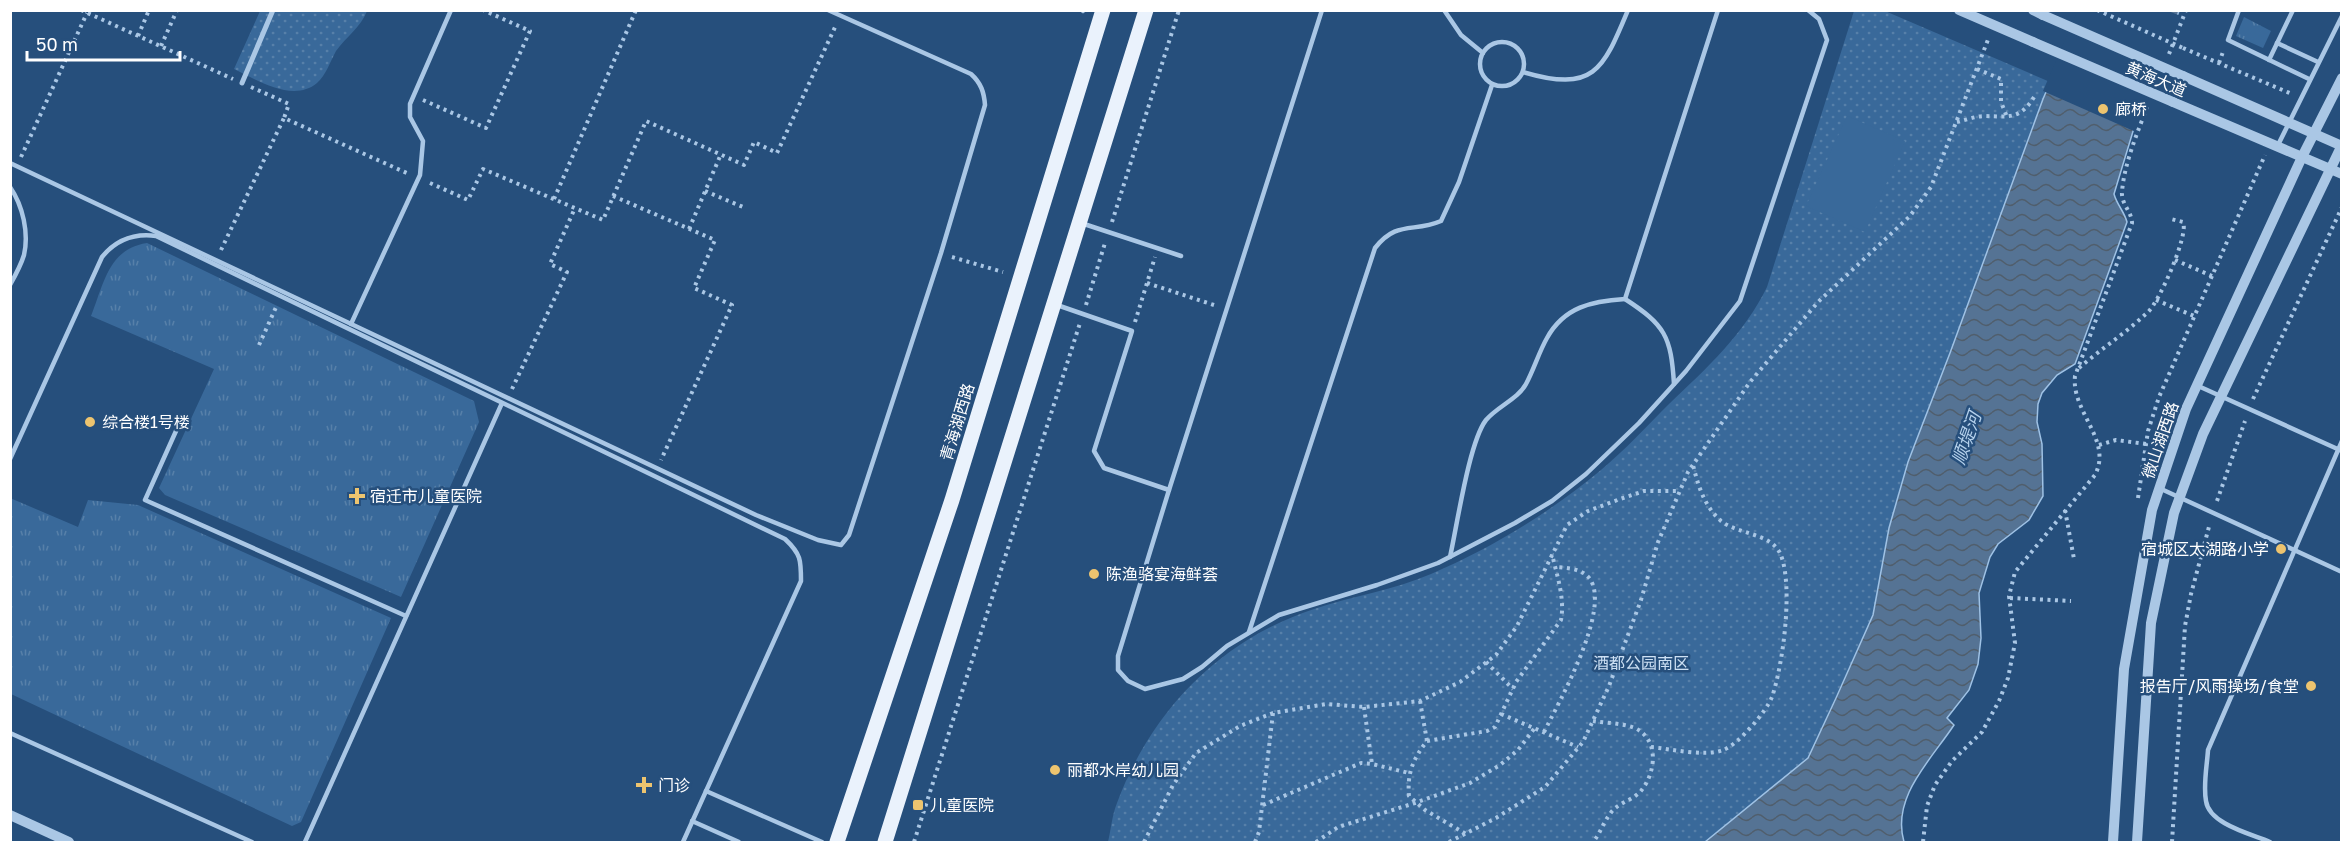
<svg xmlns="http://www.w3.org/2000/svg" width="2352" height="853" font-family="'Golos Text','Noto Sans SC',sans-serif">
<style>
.grass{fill:url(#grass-tufts)}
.park{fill:url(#park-dots)}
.pitch{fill:#39699a}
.water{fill:url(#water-waves);stroke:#9fc2e5;stroke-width:1.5}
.pier{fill:#264f7c}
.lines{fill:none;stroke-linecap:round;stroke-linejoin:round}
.path{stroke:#aac7e5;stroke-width:4;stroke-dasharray:3 4.5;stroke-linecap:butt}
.service{stroke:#aac7e5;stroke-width:4.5}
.pedestrian{stroke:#aac7e5;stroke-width:5}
.tertiary{stroke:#aac7e5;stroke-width:10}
.primary{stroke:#eaf2fc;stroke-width:15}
.path-bridge{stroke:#aac7e5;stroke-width:4;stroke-dasharray:3 4.5;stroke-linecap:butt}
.tertiary-bridge{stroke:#aac7e5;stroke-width:10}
.poi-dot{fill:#edc46f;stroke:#264f7c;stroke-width:2}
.labels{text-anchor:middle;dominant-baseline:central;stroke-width:5;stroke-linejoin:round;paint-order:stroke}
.street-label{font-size:16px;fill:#fff;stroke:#264f7c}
.poi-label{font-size:16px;fill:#fff;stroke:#264f7c;text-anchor:start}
.park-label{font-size:16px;fill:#cde0f4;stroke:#264f7c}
.water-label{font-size:18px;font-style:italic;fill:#b5d1ec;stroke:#264f7c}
</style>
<defs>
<pattern id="grass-tufts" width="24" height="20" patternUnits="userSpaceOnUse" patternTransform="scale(1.5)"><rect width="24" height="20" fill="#39699a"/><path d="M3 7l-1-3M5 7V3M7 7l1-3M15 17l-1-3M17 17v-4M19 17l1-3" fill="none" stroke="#5780a9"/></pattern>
<pattern id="park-dots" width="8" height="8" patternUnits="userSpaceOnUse" patternTransform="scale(1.5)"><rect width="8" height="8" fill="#39699a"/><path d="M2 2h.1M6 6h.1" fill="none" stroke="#5780a9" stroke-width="1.8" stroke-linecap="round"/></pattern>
<pattern id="water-waves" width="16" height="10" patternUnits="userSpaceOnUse" patternTransform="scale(1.5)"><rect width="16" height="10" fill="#557394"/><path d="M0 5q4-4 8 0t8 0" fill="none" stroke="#505e6c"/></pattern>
</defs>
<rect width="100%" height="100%" fill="#264f7c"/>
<g class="grass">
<path d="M2244,17L2271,31L2263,48L2236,36Z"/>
<path d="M147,243L474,401L479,422L401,597L165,495L159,488L214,369L91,316C104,284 108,249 147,243Z"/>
<path d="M10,498L78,527L88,500L138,505L391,618L301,822L292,826L11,694Z"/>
</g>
<g class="park">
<path d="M260,11H367C361,27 346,37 336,51C330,62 326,75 317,83C293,103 257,80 234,69Z"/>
<path d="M1854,11H1885L2050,82L1950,353L1908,462L1889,528L1873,615L1808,758L1705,842H1108C1111,830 1112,815 1117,803C1151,711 1220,640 1314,609C1352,596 1394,590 1431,574C1492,548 1549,513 1601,470C1625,450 1647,426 1669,404C1707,368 1744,334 1767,287Z"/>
</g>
<path class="pitch" d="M1847,116L1905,141L1865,232L1806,206Z"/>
<path class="water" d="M2081,11H2179L2134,128L2114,194C2117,205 2124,211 2127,222L2075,364L2057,375L2042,393L2038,404L2037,422L2042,444L2043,496L2029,520L1998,544L1990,557L1979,593L1981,638L1978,664L1969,690L1947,718L1954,725C1931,760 1891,797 1904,842H1705L1808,758L1836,698L1873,615L1889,528L1908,462L1950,353L2043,99Z"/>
<path class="pier" d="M2078,10L2168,11L2181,16L2136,132L2043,91Z"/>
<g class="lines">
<g class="path">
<path d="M81,10L233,79"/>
<path d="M138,36L149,10"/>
<path d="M161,46L177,10"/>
<path d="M2183,48L2292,94"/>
<path d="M2169,54L2186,10"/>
<path d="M2219,63L2224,49"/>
<path d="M1977,69L2001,79V102L2007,117"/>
<path d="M251,87L289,104L284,118"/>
<path d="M423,100L486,128L530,31L483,10"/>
<path d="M1957,122C1966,120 1976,116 1985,116C2012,117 2021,119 2036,94"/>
<path d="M21,157L87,13"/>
<path d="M430,183L468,200L483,169L603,220L646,121L744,165L754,142L777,153L836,25"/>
<path d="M705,191L743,207"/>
<path d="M613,196L715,240L694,288L732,305L661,460"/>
<path d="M554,199L636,10"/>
<path d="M1112,222L1179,10"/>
<path d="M689,229L721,154"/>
<path d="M221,250L284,118L409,174"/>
<path d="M952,257L1003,272"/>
<path d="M2175,260L2212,276"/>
<path d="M1147,283L1217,306"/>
<path d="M2156,300L2194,316"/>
<path d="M1086,305L1105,243"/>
<path d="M1135,322L1155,257"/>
<path d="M259,345L277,305"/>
<path d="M2079,368C2101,349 2127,332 2148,312C2159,302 2189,235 2183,222L2171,219"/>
<path d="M512,389L567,272L550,264L575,208"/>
<path d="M2253,399L2342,207"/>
<path d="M2099,445L2116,440L2146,444"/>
<path d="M2138,498L2148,431L2159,397L2265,155"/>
<path d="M2217,501L2245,421"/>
<path d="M2065,510L2074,559"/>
<path d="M2010,598L2071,601"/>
<path d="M1486,662L1513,689"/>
<path d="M1420,701L1427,741C1413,759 1407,773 1409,796L1425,810L1466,834"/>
<path d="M1364,707L1372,764"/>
<path d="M1501,714L1578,747"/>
<path d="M1593,721C1606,723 1622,723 1635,728C1660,740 1656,774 1640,792C1631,801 1617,803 1610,814C1603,823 1600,834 1593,842"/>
<path d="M1544,732C1559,702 1611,610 1590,579C1582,568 1566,568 1555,567"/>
<path d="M1427,741L1487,731L1495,727L1516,682L1561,620C1565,598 1557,576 1552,554"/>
<path d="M1651,747C1670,749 1706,757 1723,750C1738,745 1766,712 1772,697C1783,665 1794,584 1780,553C1770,533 1737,534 1721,521C1704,506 1698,485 1693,465"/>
<path d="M1263,805L1361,763L1372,764L1409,773"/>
<path d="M914,842L1080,323"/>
<path d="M1144,842L1173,785L1196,753L1240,726L1273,713L1326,704L1364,707L1420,701L1460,682L1496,655L1517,626L1567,525L1588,511L1620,499L1644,491H1680"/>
<path d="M1255,842L1259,832L1273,713"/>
<path d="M1316,842L1338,827L1415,803L1470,783L1500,765L1518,750L1534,729"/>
<path d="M1449,842L1496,818L1545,787L1583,742L1609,686L1641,600L1658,542L1688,472L1750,382L1818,302L1910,216L1931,187L1989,37"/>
<path d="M1923,842L1927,806L1935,785L1952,761L1982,732L1999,701L2008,678L2015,643L2009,596L2015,572L2095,475C2113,440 2071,412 2075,376L2132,223C2132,212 2121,204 2122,192C2124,164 2138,131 2148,105"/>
<path d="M2172,842L2185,626L2191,594L2210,523"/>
</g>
<g class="service">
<path d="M1082,10L1083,11"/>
<path d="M1322,10L1169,490L1118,656V670L1128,681L1145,689L1183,679L1202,667L1227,646L1279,615L1377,585L1438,563L1515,523L1552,501L1586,474L1639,423L1686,371L1740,301L1827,40L1819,19L1808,10"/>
<path d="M1444,10L1461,35L1483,53"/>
<path d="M2239,10L2228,40L2309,79"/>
<circle cx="1502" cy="64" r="22"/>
<path d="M2277,43L2318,62"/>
<path d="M2269,60L2293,10"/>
<path d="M1523,72C1594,93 1603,70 1628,10"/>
<path d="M2278,145L2342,16"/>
<path d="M10,163L756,515L818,540L841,545L849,535L941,253L985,105C984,92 981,83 971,74L828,10"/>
<path d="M10,187C23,206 29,233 24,255C21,265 15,276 10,285"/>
<path d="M1081,223L1181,256"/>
<path d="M1625,299C1665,325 1671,336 1674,384"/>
<path d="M1057,305L1132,331L1094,451L1104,468L1169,490"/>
<path d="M351,324L420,175L423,141L410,117V104L451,10"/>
<path d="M2196,385L2342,451"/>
<path d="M176,431L145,500L406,616"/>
<path d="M10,459L102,257C116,240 134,233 156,236L785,539C801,554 801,560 801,581L683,842"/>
<path d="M2159,488L2342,572"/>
<path d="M1450,557C1457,526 1469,442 1486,420C1498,406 1518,399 1526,384C1534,369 1539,352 1547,338C1564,307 1592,301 1625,299L1718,10"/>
<path d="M1249,632L1375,248C1397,220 1413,233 1441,221L1459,182L1492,85"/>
<path d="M10,733L252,842"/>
<path d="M706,791L822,842"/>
<path d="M692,821L739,842"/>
<path d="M305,842L502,403"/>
<path d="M2270,842C2251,834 2209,824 2206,801C2203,785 2207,766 2208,750L2342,441"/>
</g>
<path class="pedestrian" d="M242,83L273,10"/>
<g class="tertiary">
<path d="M1959,10L2033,42"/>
<path d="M2033,10L2043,15"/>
<path d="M2183,76L2342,146"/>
<path d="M2173,102L2342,174"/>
<path d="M10,815L69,842"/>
<path d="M2113,842L2124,669L2152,510L2186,409L2302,157L2342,78"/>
<path d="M2137,842L2151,623L2174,513L2203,434L2342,145"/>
</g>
<g class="primary">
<path d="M837,842L952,500L1103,10"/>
<path d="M885,842L1146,10"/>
</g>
<path class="path-bridge" d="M2097,10L2183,48"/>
<g class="tertiary-bridge">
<path d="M2043,15L2183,76"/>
<path d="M2033,42L2173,102"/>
</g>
</g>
<g class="poi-dot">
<circle cx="2103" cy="109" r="6"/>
<circle cx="90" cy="422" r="6"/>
<path d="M354 487h6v6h6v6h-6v6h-6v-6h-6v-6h6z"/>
<circle cx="2281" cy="549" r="6"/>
<circle cx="1094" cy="574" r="6"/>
<circle cx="2311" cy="686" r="6"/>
<circle cx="1055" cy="770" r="6"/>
<path d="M641 776h6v6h6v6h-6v6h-6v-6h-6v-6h6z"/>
<rect x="912" y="799" width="12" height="12" rx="3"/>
</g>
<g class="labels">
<g class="street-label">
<text transform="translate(2156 79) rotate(23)">黄海大道</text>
<text transform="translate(957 422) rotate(-73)">青海湖西路</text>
<text transform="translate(2160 440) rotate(-71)">微山湖西路</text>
</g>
<g class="poi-label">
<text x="2115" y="109">廊桥</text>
<text x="102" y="422">综合楼1号楼</text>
<text x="370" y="496">宿迁市儿童医院</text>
<text x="2269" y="549" text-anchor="end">宿城区太湖路小学</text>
<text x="1106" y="574">陈渔骆宴海鲜荟</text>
<text x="2299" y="686" text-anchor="end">报告厅/风雨操场/食堂</text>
<text x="1067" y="770">丽都水岸幼儿园</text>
<text x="658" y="785">门诊</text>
<text x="930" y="805">儿童医院</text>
</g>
<g class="park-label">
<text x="1641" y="663">酒都公园南区</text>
</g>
<g class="water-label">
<text transform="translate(1966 438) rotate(-71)">顺堤河</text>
</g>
</g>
<rect width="2352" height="853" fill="none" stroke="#ffffff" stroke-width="24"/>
<path d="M27 51v9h153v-9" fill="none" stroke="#ffffff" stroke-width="3"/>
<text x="36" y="51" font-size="18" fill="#ffffff" stroke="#264f7c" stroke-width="4.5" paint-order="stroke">50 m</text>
</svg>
